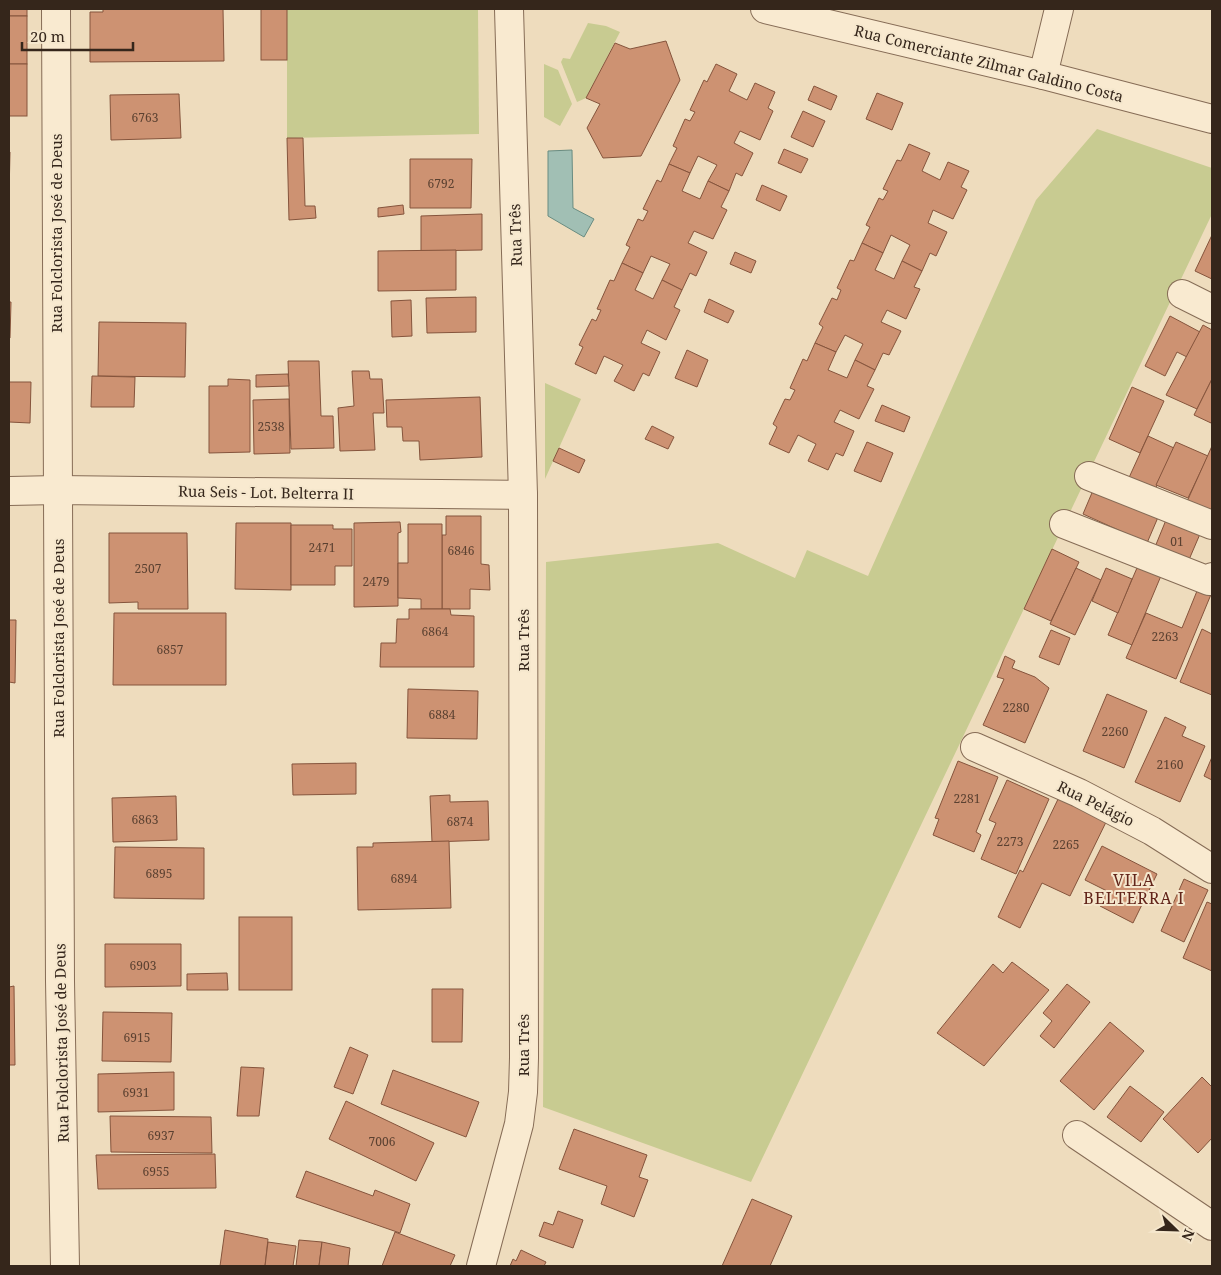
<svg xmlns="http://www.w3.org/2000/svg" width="1221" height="1275" font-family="'Noto Serif',serif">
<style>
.green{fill:#c8cb91}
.water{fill:#a1bfb4;stroke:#698c81}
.building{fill:#cd9272;stroke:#85543c}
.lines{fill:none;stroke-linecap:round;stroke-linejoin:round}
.minor-casing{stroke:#866c56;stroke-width:30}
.minor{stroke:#f9ead0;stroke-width:28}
.labels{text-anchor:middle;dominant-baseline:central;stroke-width:4;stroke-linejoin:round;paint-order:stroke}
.number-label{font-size:12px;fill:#5b4131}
.street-label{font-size:15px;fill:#35261b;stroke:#f5e7cd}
.neighbourhood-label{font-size:16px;letter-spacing:1px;fill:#62251a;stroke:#f5e7cd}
</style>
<rect width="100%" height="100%" fill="#eedcbd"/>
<g class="green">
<path d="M287,9H478L479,134L287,138Z"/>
<path d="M588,23L606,26L620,32L586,98L577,102L561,62L563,58L570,59Z"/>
<path d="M544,64L558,70L572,104L560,126L544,117Z"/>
<path d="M1097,129L1212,168V214L751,1182L543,1107L546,562L718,543L795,578L807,550L868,576L1036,200Z"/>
<path d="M545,383L581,399L545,479Z"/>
</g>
<path class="water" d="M572,150L573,208L594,219L584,237L548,216V151Z"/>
<g class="building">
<rect x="9" y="9" width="18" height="7"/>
<path d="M103,9H223L224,61L90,62V12H103Z"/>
<rect x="261" y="9" width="26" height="51"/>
<rect x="9" y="16" width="18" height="48"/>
<path d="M666,41L680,80L641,156L603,158L587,128L600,104L586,98L615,43L630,49Z"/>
<rect x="9" y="64" width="18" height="52"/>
<path d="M716,64L737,74L729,91L747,100L755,83L775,92L768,108L773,111L760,140L740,131L734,143L753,153L742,176L736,173L729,191L708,181L717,165L698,156L690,173L669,164L677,148L673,146L685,119L690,121L695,112L690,110L704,80L707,82Z"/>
<path d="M814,86L837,96L831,110L808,100Z"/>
<path d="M877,93L903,103L892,130L866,119Z"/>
<path d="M179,94L181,138L111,140L110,95Z"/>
<path d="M803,111L825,121L813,147L791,137Z"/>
<path d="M287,138H303L305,206H315L316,218L289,220Z"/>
<path d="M909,144L930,153L922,171L940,180L948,162L969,171L961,187L967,190L953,219L933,210L928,223L947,232L936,256L930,253L922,271L902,261L910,245L891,235L883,253L862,243L870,227L866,225L879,198L883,200L888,191L883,189L897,160L901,161Z"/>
<path d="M784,149L808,159L801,173L778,163Z"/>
<path d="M9,152H10L9,196Z"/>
<path d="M410,159H472L471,208H410Z"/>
<path d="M669,164L690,173L682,191L700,199L708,181L729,191L721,207L727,210L713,239L694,231L688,243L707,252L696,276L690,273L682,290L662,280L670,264L651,256L643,273L622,263L630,247L626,245L638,219L643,221L648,211L643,209L657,180L661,182Z"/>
<path d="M762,185L787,196L780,211L756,200Z"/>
<path d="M403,205L404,214L378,217V208Z"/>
<path d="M482,214V250L421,251V216Z"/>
<path d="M1212,235V279L1195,271Z"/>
<path d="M862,243L883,253L875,270L894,279L902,261L922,271L914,287L920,289L906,319L887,310L881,322L901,331L889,355L883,353L875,370L855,360L863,344L845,335L836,352L815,343L823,327L819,324L832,298L837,300L841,290L837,288L850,260L854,261Z"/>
<path d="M456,250V290L378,291V251Z"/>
<path d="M735,252L756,261L751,273L730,264Z"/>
<path d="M622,263L643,273L635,290L653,299L662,280L682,290L674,307L680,310L666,340L647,330L641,343L660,352L649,376L643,373L634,391L614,381L623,365L604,356L596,374L575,364L583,347L579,345L592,319L596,321L601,310L597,309L610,280L614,281Z"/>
<path d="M476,297V332L427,333L426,298Z"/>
<path d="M709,299L734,311L728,323L704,312Z"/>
<path d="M411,300L412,336L392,337L391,301Z"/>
<path d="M9,302H11L10,338H9Z"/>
<path d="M1170,316L1200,332L1187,357L1177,352L1165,376L1145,366Z"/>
<path d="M99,322L186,323L185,377L98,376Z"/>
<path d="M1203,325L1212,330V379L1197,409L1166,395Z"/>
<path d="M815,343L836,352L828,370L847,378L855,360L875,370L867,386L874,389L859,419L840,410L834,422L854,431L843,456L836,453L828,470L808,461L816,444L798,435L789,453L769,444L777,427L773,424L785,399L790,400L795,390L790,388L803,359L807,361Z"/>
<path d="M687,350L708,360L697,387L675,378Z"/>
<path d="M288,361H319L321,416H333L334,448L291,449Z"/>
<path d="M352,371H369L370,379H382L384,413H373L375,450L340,451L338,408L354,406Z"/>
<path d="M288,374L289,386L256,387V375Z"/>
<path d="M92,376L135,377L134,407H91Z"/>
<path d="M228,379L250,380V452L209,453V386H228Z"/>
<path d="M1212,379V420L1211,423L1194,415Z"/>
<path d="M9,382H31L30,423L9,422Z"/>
<path d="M1132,387L1164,401L1140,453L1109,439Z"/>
<path d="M480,397L482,457L420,460L419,441H403L402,427H387L386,400Z"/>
<path d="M289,399L290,453L254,454L253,400Z"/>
<path d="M882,405L910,417L904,432L875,421Z"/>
<path d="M652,426L674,437L668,449L645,439Z"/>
<path d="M1148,436L1174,448L1153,494L1127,482Z"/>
<path d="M867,442L893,453L881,482L854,471Z"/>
<path d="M1176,442L1208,456L1188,498L1156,485Z"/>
<path d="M1212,446V517L1185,506Z"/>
<path d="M559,448L585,460L579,473L553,461Z"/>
<path d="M1094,488L1159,515L1147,543L1083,514Z"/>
<path d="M446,516H481V564L489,565L490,590L470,589V609H442V535H446Z"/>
<path d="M1166,520L1200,534L1188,562L1155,547Z"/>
<path d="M400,522L401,532L398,533V606L354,607V523Z"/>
<path d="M236,523H291V590L235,589Z"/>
<path d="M408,524H442V609H421V599L398,598V563H408Z"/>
<path d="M291,525H333V529H352V566H335V585H291Z"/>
<path d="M109,533H187L188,609H138V602L109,603Z"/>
<path d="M1052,549L1079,562L1051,621L1024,609Z"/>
<path d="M1140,561L1163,571L1132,645L1108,635Z"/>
<path d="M1076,568L1101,580L1075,635L1050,624Z"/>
<path d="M1106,568L1132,579L1118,613L1092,601Z"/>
<path d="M1199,586L1212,592L1176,679L1126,658L1146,613L1182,628Z"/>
<path d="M409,609H450L451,615L474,616V667H380L381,643H396L397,619H409Z"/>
<path d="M114,613H226V685H113Z"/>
<path d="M9,620H16L15,683L9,682Z"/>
<path d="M1202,629L1212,634V695L1180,682Z"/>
<path d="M1051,630L1070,638L1059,665L1039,657Z"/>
<path d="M1005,656L1015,661L1012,668L1035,677L1049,688L1025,743L983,725L1004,679L997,677Z"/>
<path d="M408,689L478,691L477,739L407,738Z"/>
<path d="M1107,694L1147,711L1124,768L1083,751Z"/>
<path d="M1165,717L1186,727L1182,736L1205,746L1180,802L1135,782Z"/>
<path d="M1212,757V780L1204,776Z"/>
<path d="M958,761L998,777L976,832L981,835L974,852L933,835L939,819L935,818Z"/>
<path d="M356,763V794L293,795L292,764Z"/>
<path d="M1007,780L1049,799L1016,874L981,859L996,823L989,820Z"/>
<path d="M450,795V802L488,801L489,840L432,842L430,796Z"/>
<path d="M1060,795L1108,818L1070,896L1042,883L1020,928L998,917L1020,870L1023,872Z"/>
<path d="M176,796L177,840L113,842L112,798Z"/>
<path d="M449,841L451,908L358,910L357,847H373V843Z"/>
<path d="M1102,846L1157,874L1133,923L1100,906L1107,891L1085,880Z"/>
<path d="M115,847L204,848V899L114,898Z"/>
<path d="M1184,879L1208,890L1184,942L1161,931Z"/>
<path d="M1207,902L1212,904V971L1183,958Z"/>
<rect x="239" y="917" width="53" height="73"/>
<path d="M105,944H181V986L105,987Z"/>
<path d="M1012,962L1049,990L984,1066L937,1033L993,964L1003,973Z"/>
<path d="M227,973L228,990H187V974Z"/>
<path d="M1067,984L1090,1002L1054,1048L1040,1036L1052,1021L1043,1013Z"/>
<path d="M14,986L15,1065H9V987Z"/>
<path d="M432,989H463L462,1042H432Z"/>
<path d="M103,1012L172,1013L171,1062L102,1061Z"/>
<path d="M1110,1022L1144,1051L1094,1110L1060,1081Z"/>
<path d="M350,1047L368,1055L353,1094L334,1087Z"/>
<path d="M241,1067L264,1068L259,1116H237Z"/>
<path d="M393,1070L479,1102L466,1137L381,1104Z"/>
<path d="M174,1072V1110L98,1112V1074Z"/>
<path d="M1202,1077L1212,1087V1138L1198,1153L1163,1119Z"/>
<path d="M1130,1086L1164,1112L1141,1142L1107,1117Z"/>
<path d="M346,1101L434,1143L416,1181L329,1139Z"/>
<path d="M110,1116L211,1117L212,1153L111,1152Z"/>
<path d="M574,1129L647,1155L639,1177L648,1180L634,1217L601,1204L607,1186L559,1169Z"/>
<path d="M215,1154L216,1188L98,1189L96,1155Z"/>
<path d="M306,1171L373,1196L375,1190L410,1204L400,1233L296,1197Z"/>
<path d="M752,1199L792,1216L770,1266H722Z"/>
<path d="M558,1211L583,1220L573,1248L539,1236L544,1222L553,1225Z"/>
<path d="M225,1230L268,1239L265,1266H220Z"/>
<path d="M395,1232L455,1255L450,1266H382Z"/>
<path d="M299,1240L322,1242L319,1266H296Z"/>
<path d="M268,1242L296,1246L293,1266H265Z"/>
<path d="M322,1242L350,1248L348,1266H319Z"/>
<path d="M521,1250L546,1262L544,1266H510L513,1259L516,1261Z"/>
</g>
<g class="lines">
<defs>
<g id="minor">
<path d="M56,9L60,981L65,1266"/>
<path d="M765,9L1043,75L1212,119"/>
<path d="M1043,75L1059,9"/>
<path d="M1182,294L1212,309"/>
<path d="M1089,476L1212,525"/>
<path d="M9,491L57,490L523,495"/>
<path d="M1064,524L1209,581L1212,577"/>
<path d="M975,747L1079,793L1152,831L1212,869"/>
<path d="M1077,1135L1212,1226"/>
<path d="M481,1266L519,1124L523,1092L524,1058L523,495L509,9"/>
</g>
</defs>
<use href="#minor" class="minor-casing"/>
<use href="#minor" class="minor"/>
</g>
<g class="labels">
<g class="number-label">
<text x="145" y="117">6763</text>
<text x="441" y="183">6792</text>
<text x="271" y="426">2538</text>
<text x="1177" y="541">01</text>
<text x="322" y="547">2471</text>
<text x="461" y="550">6846</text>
<text x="148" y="568">2507</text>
<text x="376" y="581">2479</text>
<text x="435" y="631">6864</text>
<text x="1165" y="636">2263</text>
<text x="170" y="649">6857</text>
<text x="1016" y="707">2280</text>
<text x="442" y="714">6884</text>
<text x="1115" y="731">2260</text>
<text x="1170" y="764">2160</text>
<text x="967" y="798">2281</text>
<text x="145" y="819">6863</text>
<text x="460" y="821">6874</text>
<text x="1010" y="841">2273</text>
<text x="1066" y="844">2265</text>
<text x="159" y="873">6895</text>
<text x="404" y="878">6894</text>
<text x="143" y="965">6903</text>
<text x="137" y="1037">6915</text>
<text x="136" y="1092">6931</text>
<text x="161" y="1135">6937</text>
<text x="382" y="1141">7006</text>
<text x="156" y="1171">6955</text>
</g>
<g class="street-label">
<text transform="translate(989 63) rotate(14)">Rua Comerciante Zilmar Galdino Costa</text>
<text transform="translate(56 233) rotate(-90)">Rua Folclorista José de Deus</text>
<text transform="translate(515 235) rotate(-92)">Rua Três</text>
<text transform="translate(266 492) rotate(1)">Rua Seis - Lot. Belterra II</text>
<text transform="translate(58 638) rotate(-90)">Rua Folclorista José de Deus</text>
<text transform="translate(523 640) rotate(-90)">Rua Três</text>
<text transform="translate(1096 803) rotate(26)">Rua Pelágio</text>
<text transform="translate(61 1043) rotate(-91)">Rua Folclorista José de Deus</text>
<text transform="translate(523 1045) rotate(-90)">Rua Três</text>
</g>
<g class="neighbourhood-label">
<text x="1134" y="880">VILA<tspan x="1134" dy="18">BELTERRA I</tspan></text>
</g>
</g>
<rect width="1221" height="1275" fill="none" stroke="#35261b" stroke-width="20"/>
<g transform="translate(1176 1230) rotate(113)" stroke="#f5e7cd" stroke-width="4" paint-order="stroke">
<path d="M0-4L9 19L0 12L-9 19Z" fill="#35261b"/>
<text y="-8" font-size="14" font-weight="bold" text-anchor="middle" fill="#35261b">N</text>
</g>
<path d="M22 42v8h111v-8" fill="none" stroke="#35261b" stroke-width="2.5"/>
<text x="30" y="42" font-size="15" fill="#35261b" stroke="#f5e7cd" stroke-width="4" paint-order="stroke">20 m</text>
</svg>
